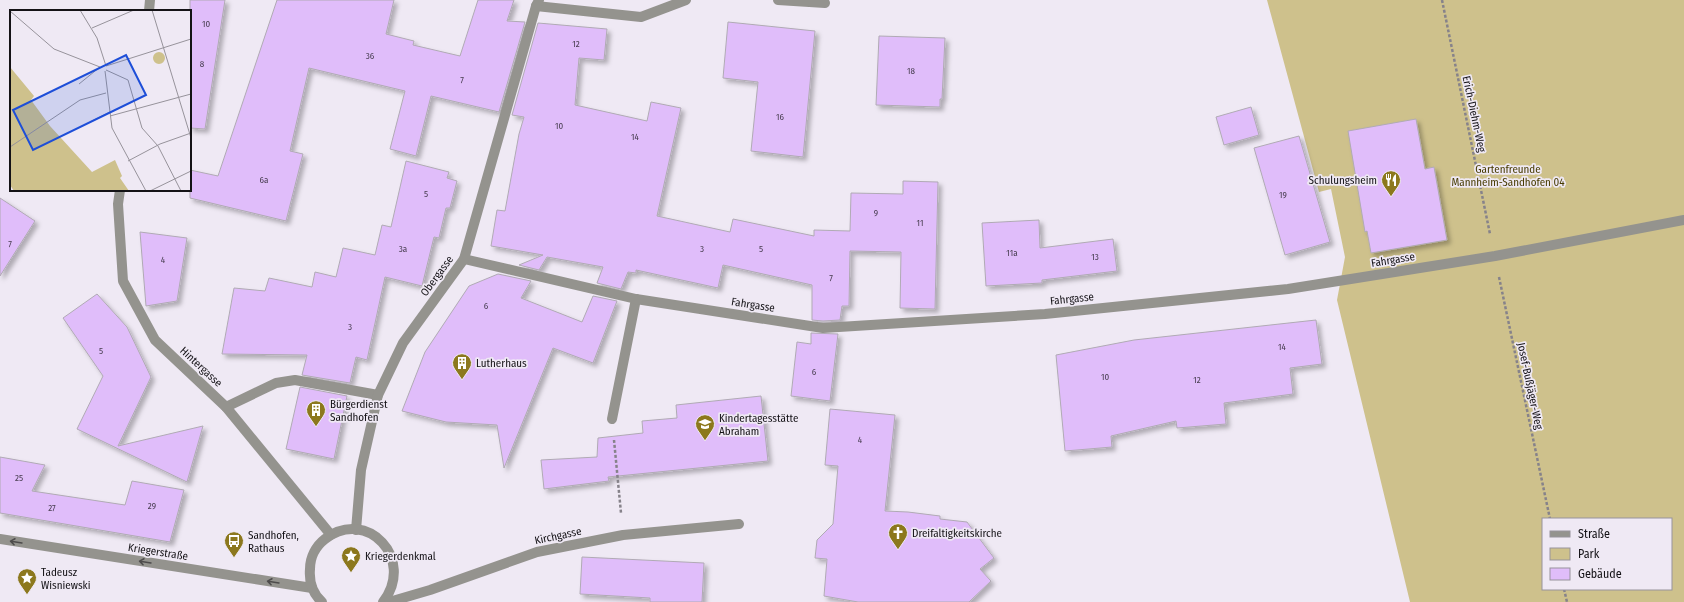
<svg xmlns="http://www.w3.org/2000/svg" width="1684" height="602" font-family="'Fira Sans Condensed',sans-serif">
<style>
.green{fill:#cec18c;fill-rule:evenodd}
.building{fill:#e0bdfa;stroke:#b0aab4;filter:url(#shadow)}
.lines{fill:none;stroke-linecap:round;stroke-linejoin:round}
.path{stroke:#86828a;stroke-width:2.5;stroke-dasharray:3 2;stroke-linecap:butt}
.lane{stroke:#94938e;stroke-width:10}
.street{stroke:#94938e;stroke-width:10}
.oneway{stroke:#4e4c4c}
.labels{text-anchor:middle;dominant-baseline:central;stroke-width:3.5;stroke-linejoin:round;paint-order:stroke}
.number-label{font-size:9px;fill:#473d4f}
.street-label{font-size:11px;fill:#141216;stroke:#efe9f4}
.park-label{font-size:11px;fill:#473b01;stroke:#efe9f4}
.poi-label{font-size:11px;fill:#141216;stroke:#efe9f4;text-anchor:start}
.inset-road{fill:none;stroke:#97939b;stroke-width:1}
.view{fill:#1d4ed8;fill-opacity:0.15;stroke:#1d4ed8;stroke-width:2}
.inset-edge{fill:none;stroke:#141216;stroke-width:2}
</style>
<defs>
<filter id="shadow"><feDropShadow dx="3.5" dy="3.5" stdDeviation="2" flood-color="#0004"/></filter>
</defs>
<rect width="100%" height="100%" fill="#efe9f4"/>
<path class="green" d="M1267,0H1684V602H1410L1337,300L1345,257L1331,189L1319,192ZM1543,519H1671V589H1543Z"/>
<g class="building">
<path d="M190,0H225L205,129L190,128Z"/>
<path d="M277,0H394L386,34L414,41L413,45L460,56L478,0H514L507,21L525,22L499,112L431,96L416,156L390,149L405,91L309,68L290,151L303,154L286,221L190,198V170L218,176Z"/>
<path d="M728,22L815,31L803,157L751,151L758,82L723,78Z"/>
<path d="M538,23L607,29L604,60L579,58L575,105L647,121L651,102L681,108L657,216L730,232L733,219L814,236V230L850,231L851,193L903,194V181L938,182L935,309L900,308L901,252L850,251L849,306H842L840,320L823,321L812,320V285L723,265L718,288L636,270V273L628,272L621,289L597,283L603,267L547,257L539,270L519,265L543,255L491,246L497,210L505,211L519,134L524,117L512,115Z"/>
<path d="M879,36L945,38L942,99H940V107L876,105Z"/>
<path d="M1251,107L1259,135L1224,145L1216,117Z"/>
<path d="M1416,119L1425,169L1434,167L1447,240L1371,253L1367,231L1365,232L1348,131Z"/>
<path d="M1299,136L1330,242L1285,255L1254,148Z"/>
<path d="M406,161L449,172L447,178L457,181L450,208H446L439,238L434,237L422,286L385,277L367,360L356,357L350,383L302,375L307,355L222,354L234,288L265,291L269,278L312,287L315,272L336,277L343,248L375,255L382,225L391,227Z"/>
<path d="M0,198L35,221L0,276Z"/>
<path d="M1039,220L1040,248L1113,239L1117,271L1042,280V283L986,286L982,223Z"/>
<path d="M140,232L187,238L177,301L146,306Z"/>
<path d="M498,274L531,281L521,298L582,322L593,296L617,301L593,363L553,348L504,468L497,425L446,422L402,411L425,352L469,286Z"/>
<path d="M97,294L127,327L151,377L118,446L203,426L187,482L77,429L103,376L63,318Z"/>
<path d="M1316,320L1322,364L1290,368L1293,394L1224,403L1226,424L1177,428L1176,421L1111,436L1112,447L1065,451L1056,355L1134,340Z"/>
<path d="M811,333L838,334L830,401L791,396L797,342L811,344Z"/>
<path d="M300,387L347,396L334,459L286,449Z"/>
<path d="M761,396L768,461L608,477L609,481L544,489L541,460L597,457L598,438L643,433L642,421L677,418L676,405Z"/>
<path d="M830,409L895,415L885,511L908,512L940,516V519L967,522L994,558L980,569L991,581L969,602H858L824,596L827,559L815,558L817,540L833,524L838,466L825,465Z"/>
<path d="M0,457L45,465L32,491L125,505L132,481L184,490L170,542L0,513Z"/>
<path d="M582,557L704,563L702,602H650V598L580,594Z"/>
</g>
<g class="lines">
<g class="path">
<path d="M1442,0L1490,234"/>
<path d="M1499,277L1550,519"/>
<path d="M614,440L621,513"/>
<path d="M1564,589L1567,602"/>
</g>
<g class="lane">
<path d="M226,407L276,383L295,380L378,395"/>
<path d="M612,419L636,299"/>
</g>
<g class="street">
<path d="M778,0L825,3"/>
<path d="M536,6L641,17L686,0"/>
<path d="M149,11L150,0"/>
<path d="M120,190L118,204L123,281L155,340L226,407L331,535"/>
<path d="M464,259L636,299L823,328L1045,314L1288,289L1495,256L1684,220"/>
<path d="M356,530L361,470L378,395L403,343L464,259L536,6L539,0"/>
<path d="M0,539L312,588"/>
<path d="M322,602C312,593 309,581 310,569C310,557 316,546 325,539C367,507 416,559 383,602"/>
<path d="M389,602L430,590L537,552L623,535L739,524"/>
</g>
</g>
<defs><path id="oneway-shaft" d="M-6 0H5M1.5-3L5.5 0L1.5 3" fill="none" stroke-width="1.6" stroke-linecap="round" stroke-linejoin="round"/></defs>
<g class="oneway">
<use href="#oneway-shaft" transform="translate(16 542) rotate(-171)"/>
<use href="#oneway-shaft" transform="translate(145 562) rotate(-171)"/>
<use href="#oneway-shaft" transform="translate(273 582) rotate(-171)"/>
</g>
<defs>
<symbol id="restaurant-pin" viewBox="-11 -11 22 30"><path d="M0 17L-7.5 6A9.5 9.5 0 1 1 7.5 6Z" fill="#8c781d" stroke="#efe9f4"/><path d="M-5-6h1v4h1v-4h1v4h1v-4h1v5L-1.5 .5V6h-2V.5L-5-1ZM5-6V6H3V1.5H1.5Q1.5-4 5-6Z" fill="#fff"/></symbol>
<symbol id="building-pin" viewBox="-11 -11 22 30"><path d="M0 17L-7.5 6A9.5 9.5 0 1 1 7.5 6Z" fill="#8c781d" stroke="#efe9f4"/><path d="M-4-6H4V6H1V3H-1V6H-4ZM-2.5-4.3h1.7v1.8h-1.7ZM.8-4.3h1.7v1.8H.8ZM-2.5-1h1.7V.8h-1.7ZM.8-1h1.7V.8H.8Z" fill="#fff"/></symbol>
<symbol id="school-pin" viewBox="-11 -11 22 30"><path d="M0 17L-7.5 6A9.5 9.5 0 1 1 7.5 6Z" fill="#8c781d" stroke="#efe9f4"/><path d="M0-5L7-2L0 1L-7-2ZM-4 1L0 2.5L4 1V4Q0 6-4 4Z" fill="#fff"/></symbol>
<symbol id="church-pin" viewBox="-11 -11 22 30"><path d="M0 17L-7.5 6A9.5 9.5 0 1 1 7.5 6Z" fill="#8c781d" stroke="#efe9f4"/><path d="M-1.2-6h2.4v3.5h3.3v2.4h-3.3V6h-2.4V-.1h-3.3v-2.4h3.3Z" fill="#fff"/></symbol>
<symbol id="bus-pin" viewBox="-11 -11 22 30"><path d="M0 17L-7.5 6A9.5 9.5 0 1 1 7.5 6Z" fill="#8c781d" stroke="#efe9f4"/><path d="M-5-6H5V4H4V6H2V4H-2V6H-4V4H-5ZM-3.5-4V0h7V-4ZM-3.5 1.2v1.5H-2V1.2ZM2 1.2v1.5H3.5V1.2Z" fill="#fff"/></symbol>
<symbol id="sight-pin" viewBox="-11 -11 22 30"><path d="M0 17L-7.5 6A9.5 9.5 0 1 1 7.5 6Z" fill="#8c781d" stroke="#efe9f4"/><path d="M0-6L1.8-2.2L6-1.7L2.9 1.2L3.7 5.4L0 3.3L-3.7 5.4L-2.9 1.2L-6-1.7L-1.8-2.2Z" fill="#fff"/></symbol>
</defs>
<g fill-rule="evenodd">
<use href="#restaurant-pin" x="1380" y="169" width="22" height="30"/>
<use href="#building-pin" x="451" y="352" width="22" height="30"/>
<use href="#building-pin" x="305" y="399" width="22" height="30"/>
<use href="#school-pin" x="694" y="413" width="22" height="30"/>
<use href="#church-pin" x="887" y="522" width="22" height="30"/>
<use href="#bus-pin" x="223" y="530" width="22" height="30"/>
<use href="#sight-pin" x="340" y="545" width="22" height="30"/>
<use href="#sight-pin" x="16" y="567" width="22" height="30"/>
</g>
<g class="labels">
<g class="number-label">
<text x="206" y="24">10</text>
<text x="576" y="44">12</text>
<text x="370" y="56">36</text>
<text x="202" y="64">8</text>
<text x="911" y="71">18</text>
<text x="462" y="80">7</text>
<text x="780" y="117">16</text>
<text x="559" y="126">10</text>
<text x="635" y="137">14</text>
<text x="264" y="180">6a</text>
<text x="426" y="194">5</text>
<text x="1283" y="195">19</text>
<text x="876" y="213">9</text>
<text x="920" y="223">11</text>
<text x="10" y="244">7</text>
<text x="403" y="249">3a</text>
<text x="702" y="249">3</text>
<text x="761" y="249">5</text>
<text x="1012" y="253">11a</text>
<text x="1095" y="257">13</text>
<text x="163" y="260">4</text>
<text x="831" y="278">7</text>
<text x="486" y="306">6</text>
<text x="350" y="327">3</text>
<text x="1282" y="347">14</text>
<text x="101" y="351">5</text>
<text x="814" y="372">6</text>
<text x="1105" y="377">10</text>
<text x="1197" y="380">12</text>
<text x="860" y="440">4</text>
<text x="19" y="478">25</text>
<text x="152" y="506">29</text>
<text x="52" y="508">27</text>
</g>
<g class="street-label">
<text transform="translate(1474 114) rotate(78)">Erich-Diehm-Weg</text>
<text transform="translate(1393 260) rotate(-9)">Fahrgasse</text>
<text transform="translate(437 276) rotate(-54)">Obergasse</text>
<text transform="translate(1072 299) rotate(-6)">Fahrgasse</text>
<text transform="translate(753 305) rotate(9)">Fahrgasse</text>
<text transform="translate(201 367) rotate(43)">Hintergasse</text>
<text transform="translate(1530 386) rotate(78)">Josef-Bußjäger-Weg</text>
<text transform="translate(558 536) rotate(-12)">Kirchgasse</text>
<text transform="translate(158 552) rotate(9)">Kriegerstraße</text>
</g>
<g class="park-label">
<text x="1508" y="169">Gartenfreunde<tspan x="1508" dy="13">Mannheim-Sandhofen 04</tspan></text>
</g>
<g class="poi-label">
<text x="1377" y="180" text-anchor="end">Schulungsheim</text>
<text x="476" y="363">Lutherhaus</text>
<text x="330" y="404">Bürgerdienst<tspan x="330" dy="13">Sandhofen</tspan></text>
<text x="719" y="418">Kindertagesstätte<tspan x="719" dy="13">Abraham</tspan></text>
<text x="912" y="533">Dreifaltigkeitskirche</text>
<text x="248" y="535">Sandhofen,<tspan x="248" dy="13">Rathaus</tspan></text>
<text x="365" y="556">Kriegerdenkmal</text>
<text x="41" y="572">Tadeusz<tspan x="41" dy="13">Wisniewski</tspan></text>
</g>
</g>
<g transform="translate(10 10)">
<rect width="181" height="181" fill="#efe9f4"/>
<path d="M143 48a6 6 0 1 1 12 0a6 6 0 1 1-12 0ZM0,57L24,86L21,90L40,116L82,162L105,150L112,166L110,168L119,181H4L0,175Z" fill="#cec18c"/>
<path class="inset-road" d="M70,0L87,28L96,56M142,0L181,128M0,1L44,39L90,57L69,74M82,18L124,0M96,56L181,29M96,60L118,70L132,118L148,136L171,181M95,61L102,118L136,181M100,106L181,84M80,112L100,102M0,137L70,90L96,83M118,151L150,134L181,123M140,181L181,161"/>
<path class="view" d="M116,45L136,85L23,140L3,100Z"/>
<rect width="181" height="181" class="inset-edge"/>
</g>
<rect x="1542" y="518" width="130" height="72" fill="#efe9f4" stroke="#97939b"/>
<rect x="1550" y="531" width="20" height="6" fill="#94938e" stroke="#97939b"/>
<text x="1578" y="538" font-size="12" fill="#141216">Straße</text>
<rect x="1550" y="548" width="20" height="12" fill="#cec18c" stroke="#97939b"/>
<text x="1578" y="558" font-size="12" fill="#141216">Park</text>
<rect x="1550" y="568" width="20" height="12" fill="#e0bdfa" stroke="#97939b"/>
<text x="1578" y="578" font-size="12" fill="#141216">Gebäude</text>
</svg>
